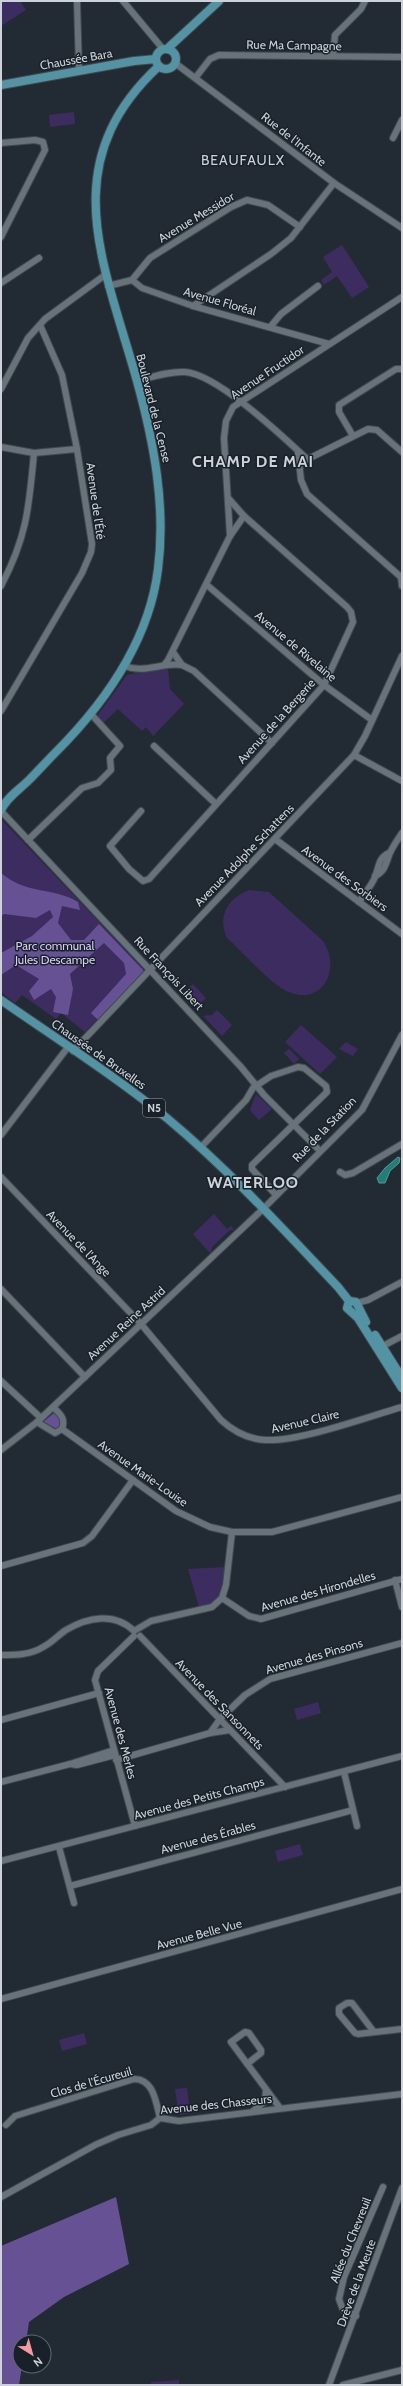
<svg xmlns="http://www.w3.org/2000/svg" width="403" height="2386" font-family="Cabin,sans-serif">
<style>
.green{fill:#3d2c60}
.forest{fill:#655194}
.water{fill:#227f78;stroke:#559894}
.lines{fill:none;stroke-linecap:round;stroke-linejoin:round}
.minor-casing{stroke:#41494f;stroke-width:8}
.major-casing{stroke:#41494f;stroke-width:10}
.minor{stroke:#67727b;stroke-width:6}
.major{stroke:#5393a4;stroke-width:8}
.labels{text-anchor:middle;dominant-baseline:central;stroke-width:3;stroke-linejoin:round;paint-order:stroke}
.shield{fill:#182129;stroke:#969da3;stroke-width:1}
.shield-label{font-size:11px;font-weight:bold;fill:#ccd2d7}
.street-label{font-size:12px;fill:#ccd2d7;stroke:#182129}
.park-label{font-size:12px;fill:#d8cef5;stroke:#182129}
.quarter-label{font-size:14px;letter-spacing:1px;fill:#ccd2d7;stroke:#182129}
.district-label{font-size:16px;font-weight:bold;letter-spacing:1px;fill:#ccd2d7;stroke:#182129}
</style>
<rect width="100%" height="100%" fill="#222b33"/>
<g class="green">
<path d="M1,1H20L26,10L1,26Z"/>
<path d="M74,112L75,124L50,127L49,115Z"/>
<path d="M342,245L369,287L352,298L337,276L324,285L321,280L332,272L323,257Z"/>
<path d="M168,668L170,689L184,704L153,736L146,727L142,731L118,709L103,723L97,716L127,675Z"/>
<path d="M1,819L144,969L85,1032L61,1013L56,1019L22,995L15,1003L1,992Z"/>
<path d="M249,890L269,892L323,941C342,969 322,1006 289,992C272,986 242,951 227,938C217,916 228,898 249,890Z"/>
<path d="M193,984L206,998L201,1003L199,1012L182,994Z"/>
<path d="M217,1010L232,1025L222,1036L203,1016L212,1015Z"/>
<path d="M301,1025L337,1057L320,1074L285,1042Z"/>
<path d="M346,1042L358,1049L353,1056L339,1049Z"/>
<path d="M289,1049L299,1059L294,1064L284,1053Z"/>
<path d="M256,1094L272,1109L259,1120L250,1110Z"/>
<path d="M214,1214L227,1229L231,1226L234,1230H230L212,1247L211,1254L193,1234Z"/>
<path d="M226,1567C224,1589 223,1602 199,1607L188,1569Z"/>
<path d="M318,1702L321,1713L297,1720L294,1709Z"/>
<path d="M300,1844L303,1855L278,1862L275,1851Z"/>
<path d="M84,2033L87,2044L62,2051L59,2040Z"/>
<path d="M187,2088L190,2113L179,2115L175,2089Z"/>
<path d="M179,2380V2385H151V2382Z"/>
</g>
<g class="forest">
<path d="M1,873C27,895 54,887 78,902L80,910L62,906L58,923L71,940H84L99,924L144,971L98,1020L91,1013L126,974L124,963L104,943L70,974L73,989L68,1015L53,1012L56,997L51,989L34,1000L29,991L39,979L16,965L1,975V953L32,936L53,917L50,910L36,918L4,914L1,916Z"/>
<path d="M55,1412L62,1423L57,1429L43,1422Z"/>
<path d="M116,2197L129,2264L64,2297L29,2322L26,2342H20V2366H22L19,2385H1V2246Z"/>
</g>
<path class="water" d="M398,1157L400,1158L399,1163L390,1171L385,1183H379L377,1178L385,1168Z"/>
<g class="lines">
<defs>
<g id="minor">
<path d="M77,1L79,71"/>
<path d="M123,1L163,49"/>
<path d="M333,56L335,35L361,9L365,1"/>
<path d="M175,63L334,183L402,228"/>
<path d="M196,77L210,59L219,55L402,57"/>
<path d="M393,138L402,120"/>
<path d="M1,143L35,140L43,142L45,150L1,237"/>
<path d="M132,280L150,258L231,207L247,200L268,205L300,227"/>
<path d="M1,283L39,258"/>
<path d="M108,286L132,280L142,288L193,306L329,344"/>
<path d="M193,306L271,254L291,238L334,183"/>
<path d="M271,326L281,314L318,286"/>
<path d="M137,381C152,377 169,371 185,372C217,374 282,436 306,458"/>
<path d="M1,389L28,338L45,319L105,275"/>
<path d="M353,436L339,412V405L396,369H402"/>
<path d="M1,447L34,453L77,449"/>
<path d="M298,453L301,480L307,494L402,578"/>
<path d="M304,461L368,429L377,430L402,452"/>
<path d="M230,536L224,438L226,421L233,407L402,297"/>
<path d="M401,577L402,586"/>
<path d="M207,585L324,685L372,720"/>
<path d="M1,586C27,537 29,507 34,453"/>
<path d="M173,652L182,665L194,671L272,743"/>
<path d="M164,665L168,660L230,536L244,516"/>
<path d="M125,666C144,674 162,662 182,665"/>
<path d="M1,711L82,573L91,552L92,544L77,449L62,375L40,325"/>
<path d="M154,746L216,804"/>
<path d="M354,755L402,781"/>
<path d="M1,811L241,1067L264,1095L320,1151"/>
<path d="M141,811L110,846L129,869L143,881L149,879L324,685L353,622L351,612L347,607L244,516L229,499"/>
<path d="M275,839L402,934"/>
<path d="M28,840L82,788L98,783L111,770L110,758L120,746L91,714"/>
<path d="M375,876C386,871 386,862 390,853C393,846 398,839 402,833"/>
<path d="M359,902C364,894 372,885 375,877C379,867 378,858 389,853"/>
<path d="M73,1051L354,755L365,736L402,656"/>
<path d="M1,1135L68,1047"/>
<path d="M201,1147L246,1100L253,1088L271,1076L298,1067L304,1068L326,1086L327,1092L252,1165V1169L276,1195"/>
<path d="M340,1172L345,1175L353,1173L402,1144"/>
<path d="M1,1177L141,1324L221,1420C233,1431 248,1439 265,1440C299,1442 367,1417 402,1407"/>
<path d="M1,1289L85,1377"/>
<path d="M357,1303L368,1300L402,1282"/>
<path d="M383,1346L402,1336"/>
<path d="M1,1381L41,1418"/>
<path d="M37,1422L55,1433L62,1429C66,1418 60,1414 53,1407"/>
<path d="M62,1429L176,1511L210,1527L232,1532H272L402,1497"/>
<path d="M1,1450L37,1422L263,1209L362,1110L402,1035"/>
<path d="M1,1566L83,1543L92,1536L133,1480"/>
<path d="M395,1580L402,1607"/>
<path d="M222,1598L249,1616L261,1619L402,1579"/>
<path d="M134,1631L151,1621L212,1607L222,1598L226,1585L232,1532"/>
<path d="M134,1636L98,1671L95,1680L135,1826"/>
<path d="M140,1636L285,1787"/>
<path d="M1,1655C15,1655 31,1655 43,1647C52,1643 58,1635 66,1630C88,1617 115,1612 134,1631"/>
<path d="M1,1720L99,1693"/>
<path d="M210,1733L220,1719L245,1695L270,1679L402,1643"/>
<path d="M116,1760L210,1733L230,1730"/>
<path d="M70,1764L77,1765L115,1755"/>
<path d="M344,1772L357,1826"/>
<path d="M1,1782L70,1764L114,1750"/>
<path d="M59,1847L74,1903"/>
<path d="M1,1861L402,1756"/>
<path d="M70,1886L353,1810"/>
<path d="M1,1999L402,1889"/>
<path d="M374,2032L352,2003H347L339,2008V2014L355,2033L358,2034L402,2029"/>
<path d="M247,2064L261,2053V2050L249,2033L245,2032L231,2042L280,2108"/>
<path d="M252,2112L265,2101L266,2090"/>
<path d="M6,2125L15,2116L134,2079C154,2079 156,2103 160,2118"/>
<path d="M1,2197L95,2145L118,2135L151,2125L160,2118L179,2121L402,2094"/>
<path d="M356,2316L343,2310L339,2299L344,2277L383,2187"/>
<path d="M329,2385L402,2188"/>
<path d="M343,2385L402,2370"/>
</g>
<g id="major">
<path d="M167,49L219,1"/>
<circle cx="166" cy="59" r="10"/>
<path d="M1,85L134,61L156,59"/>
<path d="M1,810C7,797 19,790 29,780C38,771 46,762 55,753C105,703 149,642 158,569C166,506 154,443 137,381C105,265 53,164 159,66"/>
<path d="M1,1000C57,1039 115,1076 168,1119C229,1170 283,1229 338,1287L349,1301"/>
<path d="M349,1301L347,1308L358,1318L402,1388"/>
<path d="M349,1301L356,1302L366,1322"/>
<path d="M375,1335L402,1378"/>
</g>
</defs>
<use href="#minor" class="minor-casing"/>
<use href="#major" class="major-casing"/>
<use href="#minor" class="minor"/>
<use href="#major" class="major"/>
</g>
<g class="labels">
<rect class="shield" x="143" y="1099" width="22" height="18" rx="3"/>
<g class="shield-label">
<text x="154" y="1108">N5</text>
</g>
<g class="street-label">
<text transform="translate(294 45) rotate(1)">Rue Ma Campagne</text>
<text transform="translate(76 59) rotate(-10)">Chaussée Bara</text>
<text transform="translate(294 139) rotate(38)">Rue de l'Infante</text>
<text transform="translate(196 217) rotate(-31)">Avenue Messidor</text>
<text transform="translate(220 301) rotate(16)">Avenue Floréal</text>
<text transform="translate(267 372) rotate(-34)">Avenue Fructidor</text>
<text transform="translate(154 408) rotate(76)">Boulevard de la Cense</text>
<text transform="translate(96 501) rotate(82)">Avenue de l'Été</text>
<text transform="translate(296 646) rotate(40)">Avenue de Rivelaine</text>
<text transform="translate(276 721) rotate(-48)">Avenue de la Bergerie</text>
<text transform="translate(244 855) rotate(-46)">Avenue Adolphe Schattens</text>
<text transform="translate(345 878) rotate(36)">Avenue des Sorbiers</text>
<text transform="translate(169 973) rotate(47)">Rue François Libert</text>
<text transform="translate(99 1054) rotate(35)">Chaussée de Bruxelles</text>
<text transform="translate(324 1129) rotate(-46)">Rue de la Station</text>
<text transform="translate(79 1243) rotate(46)">Avenue de l'Ange</text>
<text transform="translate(126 1323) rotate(-43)">Avenue Reine Astrid</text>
<text transform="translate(305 1421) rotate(-13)">Avenue Claire</text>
<text transform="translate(143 1473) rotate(35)">Avenue Marie-Louise</text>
<text transform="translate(318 1591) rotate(-16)">Avenue des Hirondelles</text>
<text transform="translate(314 1656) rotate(-16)">Avenue des Pinsons</text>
<text transform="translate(220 1704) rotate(46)">Avenue des Sansonnets</text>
<text transform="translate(121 1733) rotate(75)">Avenue des Merles</text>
<text transform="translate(199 1798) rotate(-15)">Avenue des Petits Champs</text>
<text transform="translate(208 1837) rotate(-15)">Avenue des Érables</text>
<text transform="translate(199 1934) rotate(-15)">Avenue Belle Vue</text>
<text transform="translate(91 2082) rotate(-16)">Clos de l'Écureuil</text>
<text transform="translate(216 2104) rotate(-6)">Avenue des Chasseurs</text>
<text transform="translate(350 2240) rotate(-68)">Allée du Chevreuil</text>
<text transform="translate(356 2283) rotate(-70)">Drève de la Meute</text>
</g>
<g class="park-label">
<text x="55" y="945">Parc communal<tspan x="55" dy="14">Jules Descampe</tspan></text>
</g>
<g class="quarter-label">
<text x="243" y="160">BEAUFAULX</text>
</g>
<g class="district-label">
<text x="253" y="461">CHAMP DE MAI</text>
<text x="253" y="1182">WATERLOO</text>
</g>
</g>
<rect width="403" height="2386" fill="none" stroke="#ccd2d7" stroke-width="4"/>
<g transform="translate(32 2354) rotate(143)"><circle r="19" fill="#182129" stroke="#60686f"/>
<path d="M0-3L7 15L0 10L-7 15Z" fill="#f59b9f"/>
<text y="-6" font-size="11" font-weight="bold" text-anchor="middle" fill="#ccd2d7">N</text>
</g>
</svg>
